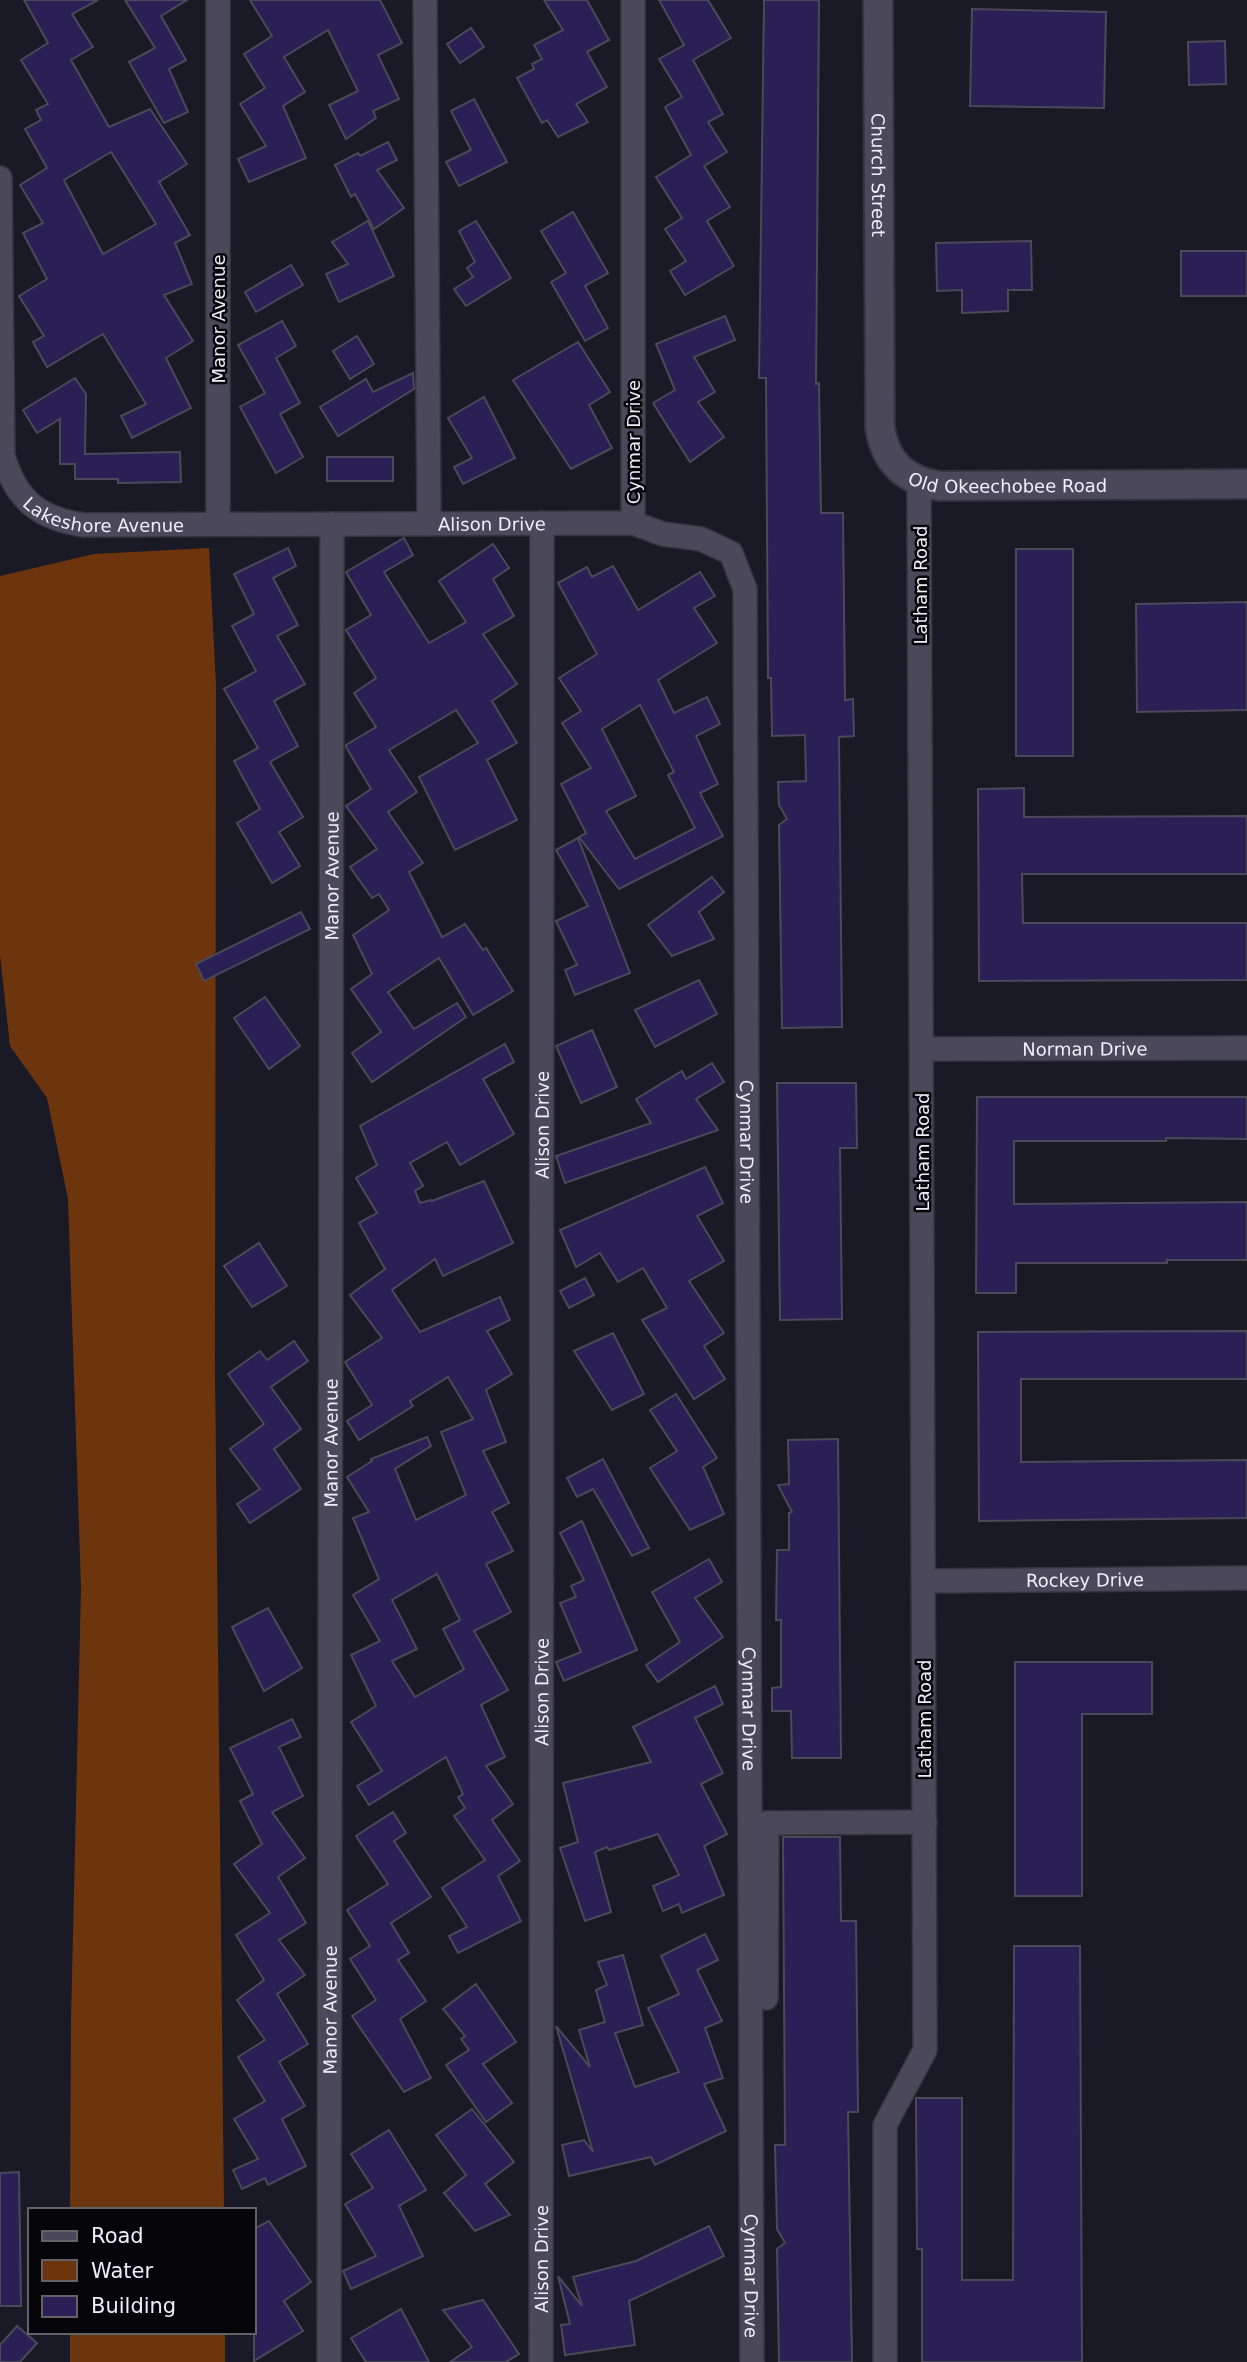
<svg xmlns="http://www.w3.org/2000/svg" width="1247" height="2362" font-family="'DejaVu Sans',sans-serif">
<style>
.water{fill:#6d350e}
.building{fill:#2b2056;stroke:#4a4958;stroke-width:2;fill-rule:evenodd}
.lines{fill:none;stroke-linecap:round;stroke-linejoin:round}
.minor-casing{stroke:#35343e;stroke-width:26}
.tertiary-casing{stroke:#35343e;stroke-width:32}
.minor{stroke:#4b4959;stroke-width:23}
.tertiary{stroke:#4b4959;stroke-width:28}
.labels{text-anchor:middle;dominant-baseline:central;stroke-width:5;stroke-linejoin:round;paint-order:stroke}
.street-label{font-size:18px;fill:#efeef8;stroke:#06050a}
</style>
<rect width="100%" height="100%" fill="#1a1926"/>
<g class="water">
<path d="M209,548L216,685L215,1370L224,2210H70L71,2021L81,1587L68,1199L47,1098L10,1046L0,955V576L94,554Z"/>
<rect x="70" y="2332" width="155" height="30"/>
</g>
<g class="building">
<path d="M24,0H98L72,14L93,47L71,60L109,127L150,109L187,164L159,182L190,235L175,243L192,284L164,295L193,341L166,358L191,408L132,438L121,416L146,404L103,334L47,367L33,342L44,336L19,296L47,279L23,233L43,223L20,185L47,168L25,129L41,120L36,110L48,104L21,60L48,43ZM111,152L156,224L103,254L64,180Z"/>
<path d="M125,0H187L161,16L186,60L169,69L188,112L164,123L129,62L155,48Z"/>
<path d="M250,0H380L402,43L378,55L399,99L373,111L376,118L346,139L329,105L358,91L328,30L284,57L305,92L283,106L306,158L249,182L238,159L266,146L240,104L265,88L244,54L272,36Z"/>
<path d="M544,0H587L609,40L587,52L607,87L576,104L588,122L558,137L547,120L542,123L517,78L534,69L532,64L542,59L534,45L563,30Z"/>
<path d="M659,0H708L731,38L693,60L723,114L708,122L727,152L704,166L730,207L707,221L734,266L685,295L670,271L686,261L665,229L682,218L656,177L691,155L665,107L682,97L659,59L684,45Z"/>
<path d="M764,0H819L816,384L819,383L821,513H843L845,700L853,699L854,736L839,737L842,1027L782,1028L779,825L787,819L779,805L778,782L806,781L805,735L772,736L771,678H768L766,378H759Z"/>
<path d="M972,9L1106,12L1104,108L970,106Z"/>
<path d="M471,28L484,47L460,63L447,44Z"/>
<path d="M1225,41L1226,84L1189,85L1188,42Z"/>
<path d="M474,99L507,162L459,186L446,162L471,150L451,111Z"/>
<path d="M388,142L397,160L377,170L404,208L374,229L355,194L351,197L335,165L358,153L360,156Z"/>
<path d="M573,212L608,273L585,286L608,328L585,341L551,282L566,273L541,231Z"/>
<path d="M368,221L394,276L339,302L326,274L348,264L332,242Z"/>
<path d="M476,221L511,278L466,306L454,289L473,277L467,268L475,262L459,231Z"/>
<path d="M1031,241L1032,290H1008V311L962,313V290L937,291L936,243Z"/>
<rect x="1181" y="251" width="66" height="45"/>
<path d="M291,265L303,285L256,312L245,292Z"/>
<path d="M725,316L735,340L694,357L715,392L698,402L724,437L690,462L653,403L675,390L656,344Z"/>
<path d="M282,321L296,346L276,358L300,403L280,414L303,457L276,473L240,407L265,393L238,345Z"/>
<path d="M357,336L374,364L350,379L333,351Z"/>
<path d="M578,342L610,392L589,405L612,448L571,469L513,380Z"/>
<path d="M413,373L414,389L338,436L320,407L366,379L373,392Z"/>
<path d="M75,378L86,394L85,454L180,452L181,482L118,483V479H75V464H60V419L37,433L23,410Z"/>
<path d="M484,397L515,458L463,484L454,467L472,458L448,418Z"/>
<rect x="327" y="457" width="66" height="24"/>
<path d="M404,538L413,555L384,572L429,643L466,622L439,581L493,544L509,568L493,579L514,616L483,634L517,684L492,701L517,743L487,760L517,820L455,850L419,777L478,743L456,710L389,750L417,792L388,812L423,863L409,872L442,937L465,924L483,950L486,948L513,991L473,1015L439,958L388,992L414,1029L457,1003L466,1017L372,1082L352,1053L381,1032L351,989L372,974L353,935L389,910L379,894L372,898L350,867L377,849L346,806L371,789L346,747V745L376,727L354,693L376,678L346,630L371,615L346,572Z"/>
<path d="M288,548L296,566L273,578L298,625L277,636L305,684L274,701L298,746L270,762L303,817L279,832L300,866L272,883L237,823L260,809L234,761L258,748L224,689L256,671L232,626L254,614L234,574Z"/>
<rect x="1016" y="549" width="57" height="207"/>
<path d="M613,566L638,610L700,572L715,596L694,608L717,643L658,680L674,713L707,697L720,724L696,736L718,784L700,793L723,836L619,889L579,837L586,833L561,784L591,768L562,723L581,711L559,678L597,654L558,583L587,567L592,577ZM640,705L674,772L668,775L695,828L635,859L606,811L636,796L602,729Z"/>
<path d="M1247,602V710L1137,712L1136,604Z"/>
<path d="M1024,788V817L1247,816V874H1022L1023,923H1247V980L979,981L978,789Z"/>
<path d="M578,838L630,973L575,995L565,970L577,965L556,921L588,906L556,850Z"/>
<path d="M712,877L724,892L699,912L714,939L672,956L648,925Z"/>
<path d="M301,912L310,929L204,981L196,964Z"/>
<path d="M699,980L717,1014L655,1047L635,1010Z"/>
<path d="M265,997L300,1046L269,1069L234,1018Z"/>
<path d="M592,1030L617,1087L581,1103L556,1046Z"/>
<path d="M505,1044L514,1062L483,1079L514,1134L460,1165L447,1142L410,1163L423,1186L415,1191L420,1203L431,1200L432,1201L484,1181L513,1243L443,1276L435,1259L392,1290L420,1332L500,1297L510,1320L487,1331L512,1374L486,1390L506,1442L483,1451L509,1503L492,1512L513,1551L486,1564L511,1612L474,1631L508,1690L481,1705L505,1757L486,1766L513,1804L492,1820L520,1861L498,1876L521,1921L458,1953L449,1936L467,1927L442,1888L485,1860L454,1816L465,1808L458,1797L463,1794L446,1757L369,1805L357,1786L382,1771L351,1722L376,1706L351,1655L380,1641L353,1595L379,1579L353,1518L369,1512L347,1477L372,1461L371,1459L427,1437L431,1446L395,1469L416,1520L466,1495L441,1432L473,1419L448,1377L410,1401L413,1406L359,1440L347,1421L372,1405L345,1362L382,1338L350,1295L385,1269L359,1223L377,1213L356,1178L377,1165L360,1126ZM437,1574L460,1620L443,1629L464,1669L415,1697L392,1661L417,1649L392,1600Z"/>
<path d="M712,1063L724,1082L696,1099L718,1130L565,1183L556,1156L651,1123L636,1099L682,1071L686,1079Z"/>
<path d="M777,1083H856L857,1148H840L842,1319L780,1320Z"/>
<path d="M977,1097H1247V1139L1166,1138V1141H1014V1204L1247,1202V1260H1167V1263H1016V1293H976Z"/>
<path d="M705,1167L723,1203L697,1216L724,1261L689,1281L724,1333L704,1346L725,1379L694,1399L642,1320L667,1308L643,1268L618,1282L600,1253L576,1267L560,1230Z"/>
<path d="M259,1243L287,1286L252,1307L224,1266Z"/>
<path d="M585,1278L594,1295L569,1308L560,1291Z"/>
<path d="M1247,1331V1379H1021V1462L1247,1460V1518L979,1521L978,1332Z"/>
<path d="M613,1333L644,1394L612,1410L574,1351Z"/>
<path d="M294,1341L308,1361L271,1387L301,1429L274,1449L301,1489L250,1523L237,1504L260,1489L230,1449L264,1424L228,1374L260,1351L267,1360Z"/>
<path d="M676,1394L717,1458L703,1467L724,1514L690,1530L650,1468L677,1451L650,1410Z"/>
<path d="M838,1439L841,1758H792L791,1711H772V1688L781,1687V1620H776L777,1550H789V1513L792,1512L778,1485L789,1484L788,1440Z"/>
<path d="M603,1459L649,1548L632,1556L593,1489L577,1497L567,1478Z"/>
<path d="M582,1521L637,1650L564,1681L556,1662L581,1652L560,1603L576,1597L571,1586L584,1580L560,1533Z"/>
<path d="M709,1559L722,1582L695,1598L723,1637L658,1682L646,1665L680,1642L652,1592Z"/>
<path d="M268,1608L302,1668L264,1691L232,1627Z"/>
<path d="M1015,1662H1152V1714H1082V1896H1015Z"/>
<path d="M715,1686L723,1704L695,1718L723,1773L701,1784L727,1834L704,1846L724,1895L682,1913L679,1904L663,1911L653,1886L679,1875L658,1834L609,1850L607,1847L595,1852L611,1912L585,1921L560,1848L578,1842L563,1783L651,1762L633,1727Z"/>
<path d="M292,1719L301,1737L279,1747L303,1796L272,1812L305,1858L278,1877L306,1923L279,1940L305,1975L277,1994L308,2044L279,2062L305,2106L282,2119L306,2166L268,2185L265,2178L242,2189L233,2170L258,2159L234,2119L265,2101L238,2057L265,2040L237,2000L264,1980L236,1935L270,1913L234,1864L262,1844L240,1801L253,1794L230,1748Z"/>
<path d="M393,1812L406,1833L394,1841L431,1897L391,1923L409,1953L398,1960L426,2001L400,2019L431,2078L404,2092L352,2016L376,2000L350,1959L370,1946L347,1910L388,1884L356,1836Z"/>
<path d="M783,1837H840L841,1921H856L858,2112H848L852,2362H779L777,2249L785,2243L777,2229L775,2145H785Z"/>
<path d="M705,1934L718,1960L697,1970L722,2021L705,2028L723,2078L704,2084L726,2131L655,2165L651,2157L569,2176L562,2145L584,2140L593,2152L556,2026L590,2067L579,2030L605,2022L596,1990L607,1985L598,1962L623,1955L643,2025L615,2033L635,2087L679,2072L648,2008L679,1994L661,1956Z"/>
<path d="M1014,1946H1080L1082,2362H922V2249H917L916,2098H962V2280H1013Z"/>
<path d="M476,1984L516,2042L483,2064L512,2103L486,2122L446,2065L469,2050L461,2039L465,2036L443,2009Z"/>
<path d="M472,2109L514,2162L485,2184L510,2215L475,2231L444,2193L466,2175L436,2135Z"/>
<path d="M389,2130L426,2190L399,2206L423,2256L351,2289L343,2271L376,2256L345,2204L373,2188L351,2154Z"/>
<path d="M19,2172L21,2306H0V2173Z"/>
<path d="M269,2221L311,2282L284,2301L303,2331L254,2361V2229Z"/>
<path d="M709,2226L724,2256L629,2301L635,2345L565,2355L561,2325L570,2324L558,2276L582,2306L573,2277L636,2261Z"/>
<path d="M483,2300L519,2354L506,2362H450L472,2347L443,2310Z"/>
<path d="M401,2309L429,2362H366L351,2338Z"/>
<path d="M17,2326L37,2343L20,2362H0V2345Z"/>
</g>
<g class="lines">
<defs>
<g id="minor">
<path d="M425,0L429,524"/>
<path id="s1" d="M0,178L3,455C15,499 39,519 84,525L633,523L663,534L701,539L731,553L745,589L752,2362"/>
<path d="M633,523V0"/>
<path d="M218,524V0"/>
<path id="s2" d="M922,1049L1247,1048"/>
<path id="s3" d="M924,1581L1247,1578"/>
<path d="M766,1998L767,1823L925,1822"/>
<path id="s4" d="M329,2362L332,524"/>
<path id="s5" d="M541,2362L542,523"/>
<path d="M885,2362V2125L925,2050L919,483"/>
</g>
<g id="tertiary">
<path id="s6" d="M878,0L880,427C885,462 904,480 939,486L1247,484"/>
</g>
</defs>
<use href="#minor" class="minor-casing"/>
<use href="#tertiary" class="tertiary-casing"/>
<use href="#minor" class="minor"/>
<use href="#tertiary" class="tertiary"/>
</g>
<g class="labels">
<g class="street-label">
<text stroke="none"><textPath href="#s6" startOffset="175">Church Street</textPath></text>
<text transform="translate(218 319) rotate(-90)">Manor Avenue</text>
<text transform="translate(633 442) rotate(-90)">Cynmar Drive</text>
<text stroke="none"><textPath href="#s6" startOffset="586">Old Okeechobee Road</textPath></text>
<text stroke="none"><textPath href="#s1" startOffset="410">Lakeshore Avenue</textPath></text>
<text stroke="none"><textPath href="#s1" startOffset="800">Alison Drive</textPath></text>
<text transform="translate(920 585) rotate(-90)">Latham Road</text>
<text stroke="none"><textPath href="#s4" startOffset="1486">Manor Avenue</textPath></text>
<text stroke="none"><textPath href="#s2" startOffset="163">Norman Drive</textPath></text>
<text stroke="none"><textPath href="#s5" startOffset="1237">Alison Drive</textPath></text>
<text stroke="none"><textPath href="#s1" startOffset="1636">Cynmar Drive</textPath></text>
<text transform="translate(922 1152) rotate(-90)">Latham Road</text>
<text stroke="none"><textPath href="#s4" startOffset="919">Manor Avenue</textPath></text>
<text stroke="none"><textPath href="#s3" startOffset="161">Rockey Drive</textPath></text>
<text stroke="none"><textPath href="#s5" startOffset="670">Alison Drive</textPath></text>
<text stroke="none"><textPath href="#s1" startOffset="2203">Cynmar Drive</textPath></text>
<text transform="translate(924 1719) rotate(-90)">Latham Road</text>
<text stroke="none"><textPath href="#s4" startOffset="352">Manor Avenue</textPath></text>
<text stroke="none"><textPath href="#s5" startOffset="103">Alison Drive</textPath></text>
<text stroke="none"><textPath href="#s1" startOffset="2770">Cynmar Drive</textPath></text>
</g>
</g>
<rect x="28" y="2208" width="228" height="126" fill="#06050a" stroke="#636269" stroke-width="2"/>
<rect x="42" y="2231" width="35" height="10" fill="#4b4959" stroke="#636269" stroke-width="2"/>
<text x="91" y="2243" font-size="21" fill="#efeef8">Road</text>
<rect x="42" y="2260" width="35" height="21" fill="#6d350e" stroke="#636269" stroke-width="2"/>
<text x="91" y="2278" font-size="21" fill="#efeef8">Water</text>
<rect x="42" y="2296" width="35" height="21" fill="#2b2056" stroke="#636269" stroke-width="2"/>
<text x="91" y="2313" font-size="21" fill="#efeef8">Building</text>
</svg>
